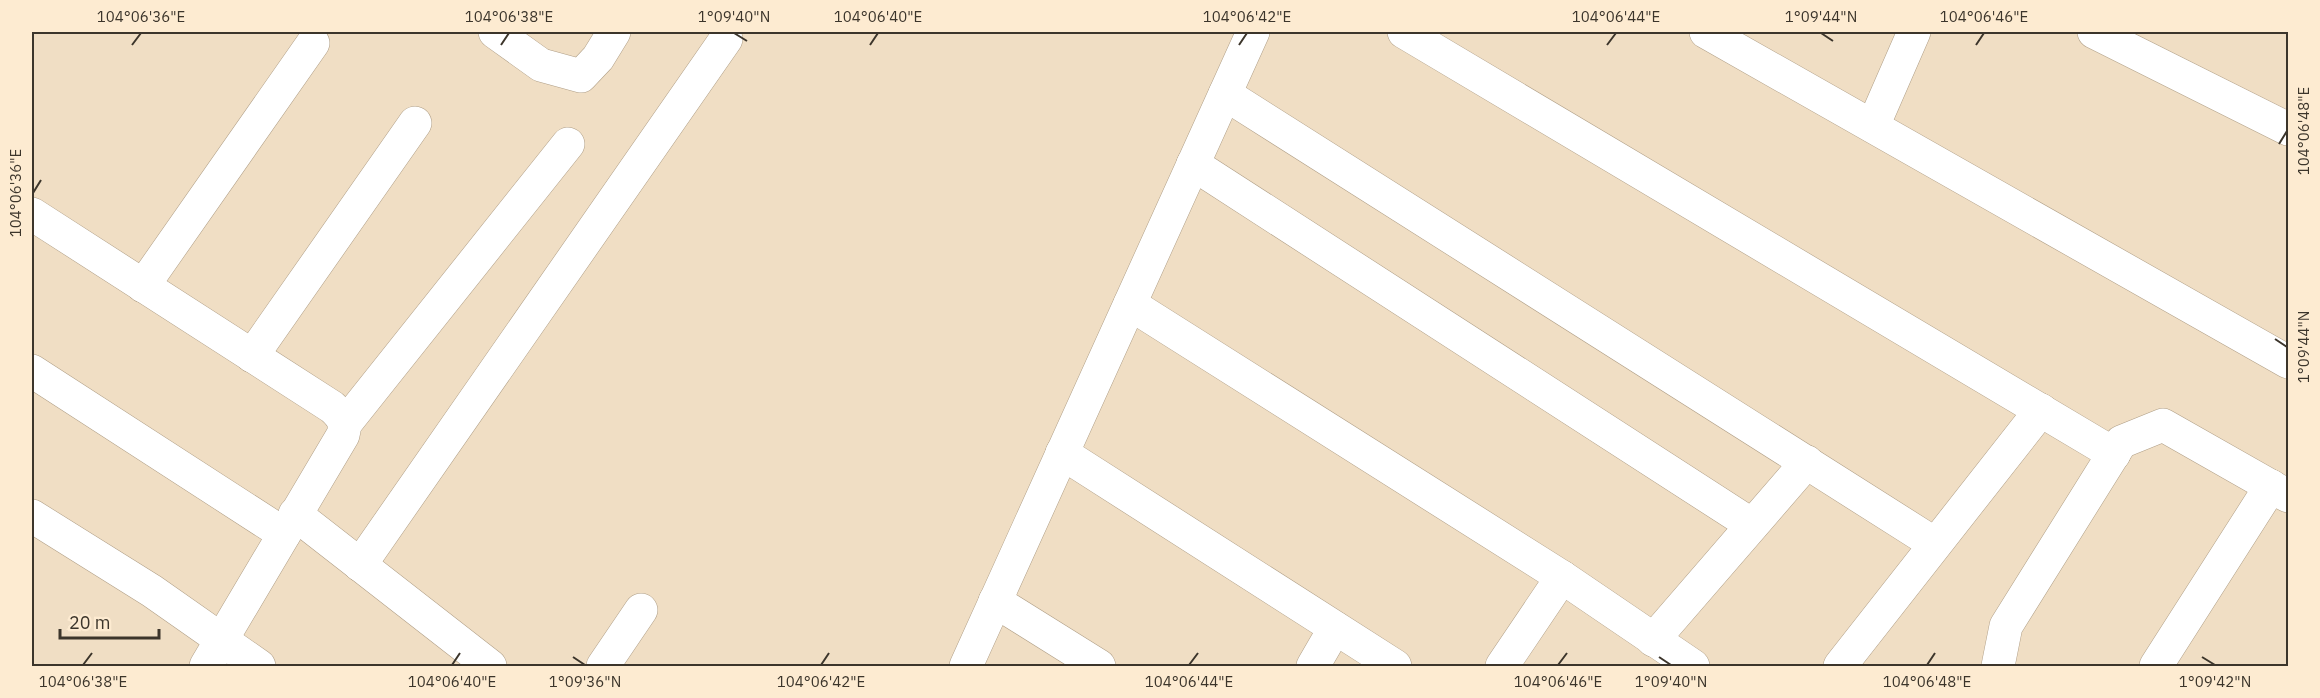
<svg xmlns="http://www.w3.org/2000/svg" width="2320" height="698" font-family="'IBM Plex Sans',sans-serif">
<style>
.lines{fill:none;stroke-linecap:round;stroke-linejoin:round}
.minor-casing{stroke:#b09f87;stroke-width:34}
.minor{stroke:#fff;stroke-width:33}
.ticks{fill:none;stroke:#3c352b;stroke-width:2}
.neatline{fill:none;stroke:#3c352b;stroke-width:2}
.ticks-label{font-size:15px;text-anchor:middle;fill:#3c352b}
</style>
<rect width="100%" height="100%" fill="#f0dec4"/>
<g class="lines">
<defs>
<g id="minor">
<path d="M495,32L541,65L581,76L598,58L614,32"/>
<path d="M1404,32L2114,454"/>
<path d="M1706,32L2288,362"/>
<path d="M2094,32L2288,129"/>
<path d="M1225,94L1935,544"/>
<path d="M1873,126L1914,32"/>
<path d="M1193,164L1752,525"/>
<path d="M32,214L332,407C341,415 347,422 343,435L206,666"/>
<path d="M143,286L313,43"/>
<path d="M1130,304L1562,577L1693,666"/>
<path d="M252,356L415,123"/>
<path d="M32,371L284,534"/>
<path d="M345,424L568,144"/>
<path d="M1062,453L1395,666"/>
<path d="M295,514L490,666"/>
<path d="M32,516L152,591L259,666"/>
<path d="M360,565L726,39"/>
<path d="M995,601L1099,666"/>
<path d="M1653,640L1807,462"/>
<path d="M603,666L641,610"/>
<path d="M966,666L1253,32"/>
<path d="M1313,666L1335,628"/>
<path d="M1502,666L1562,577"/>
<path d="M1840,666L2041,410"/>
<path d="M1998,666L2006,626L2121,442L2163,425L2288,496"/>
<path d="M2156,666L2271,486"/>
</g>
</defs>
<use href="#minor" class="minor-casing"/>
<use href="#minor" class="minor"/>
</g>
<path class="ticks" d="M734,33L747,41M1821,33L1833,41M132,45L141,33M501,45L509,33M870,45L878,33M1239,45L1247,33M1607,45L1616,33M1976,45L1984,33M2279,144L2287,131M33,193L41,180M2275,339L2287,347M573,657L585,665M1659,657L1671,665M2202,657L2215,665M83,665L92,653M452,665L460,653M821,665L829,653M1189,665L1198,653M1558,665L1567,653M1927,665L1935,653"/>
<rect width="2320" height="698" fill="none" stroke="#fdebd1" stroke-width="66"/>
<path d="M60 629v9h99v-9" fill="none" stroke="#3c352b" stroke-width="3"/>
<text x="69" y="629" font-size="18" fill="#3c352b" stroke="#fdebd1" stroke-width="4.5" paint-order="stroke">20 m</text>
<rect x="33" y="33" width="2254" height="632" class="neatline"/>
<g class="ticks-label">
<text x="141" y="22">104°06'36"E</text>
<text x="509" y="22">104°06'38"E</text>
<text x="734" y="22">1°09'40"N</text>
<text x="878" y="22">104°06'40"E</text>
<text x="1247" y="22">104°06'42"E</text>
<text x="1616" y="22">104°06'44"E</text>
<text x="1821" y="22">1°09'44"N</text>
<text x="1984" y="22">104°06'46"E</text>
<text transform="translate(2304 131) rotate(-90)" y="5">104°06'48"E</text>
<text transform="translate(16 193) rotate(-90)" y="5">104°06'36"E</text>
<text transform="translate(2304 347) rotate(-90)" y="5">1°09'44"N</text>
<text x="83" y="687">104°06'38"E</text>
<text x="452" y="687">104°06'40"E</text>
<text x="585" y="687">1°09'36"N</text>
<text x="821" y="687">104°06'42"E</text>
<text x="1189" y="687">104°06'44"E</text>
<text x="1558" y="687">104°06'46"E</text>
<text x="1671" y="687">1°09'40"N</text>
<text x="1927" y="687">104°06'48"E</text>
<text x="2215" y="687">1°09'42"N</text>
</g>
</svg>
